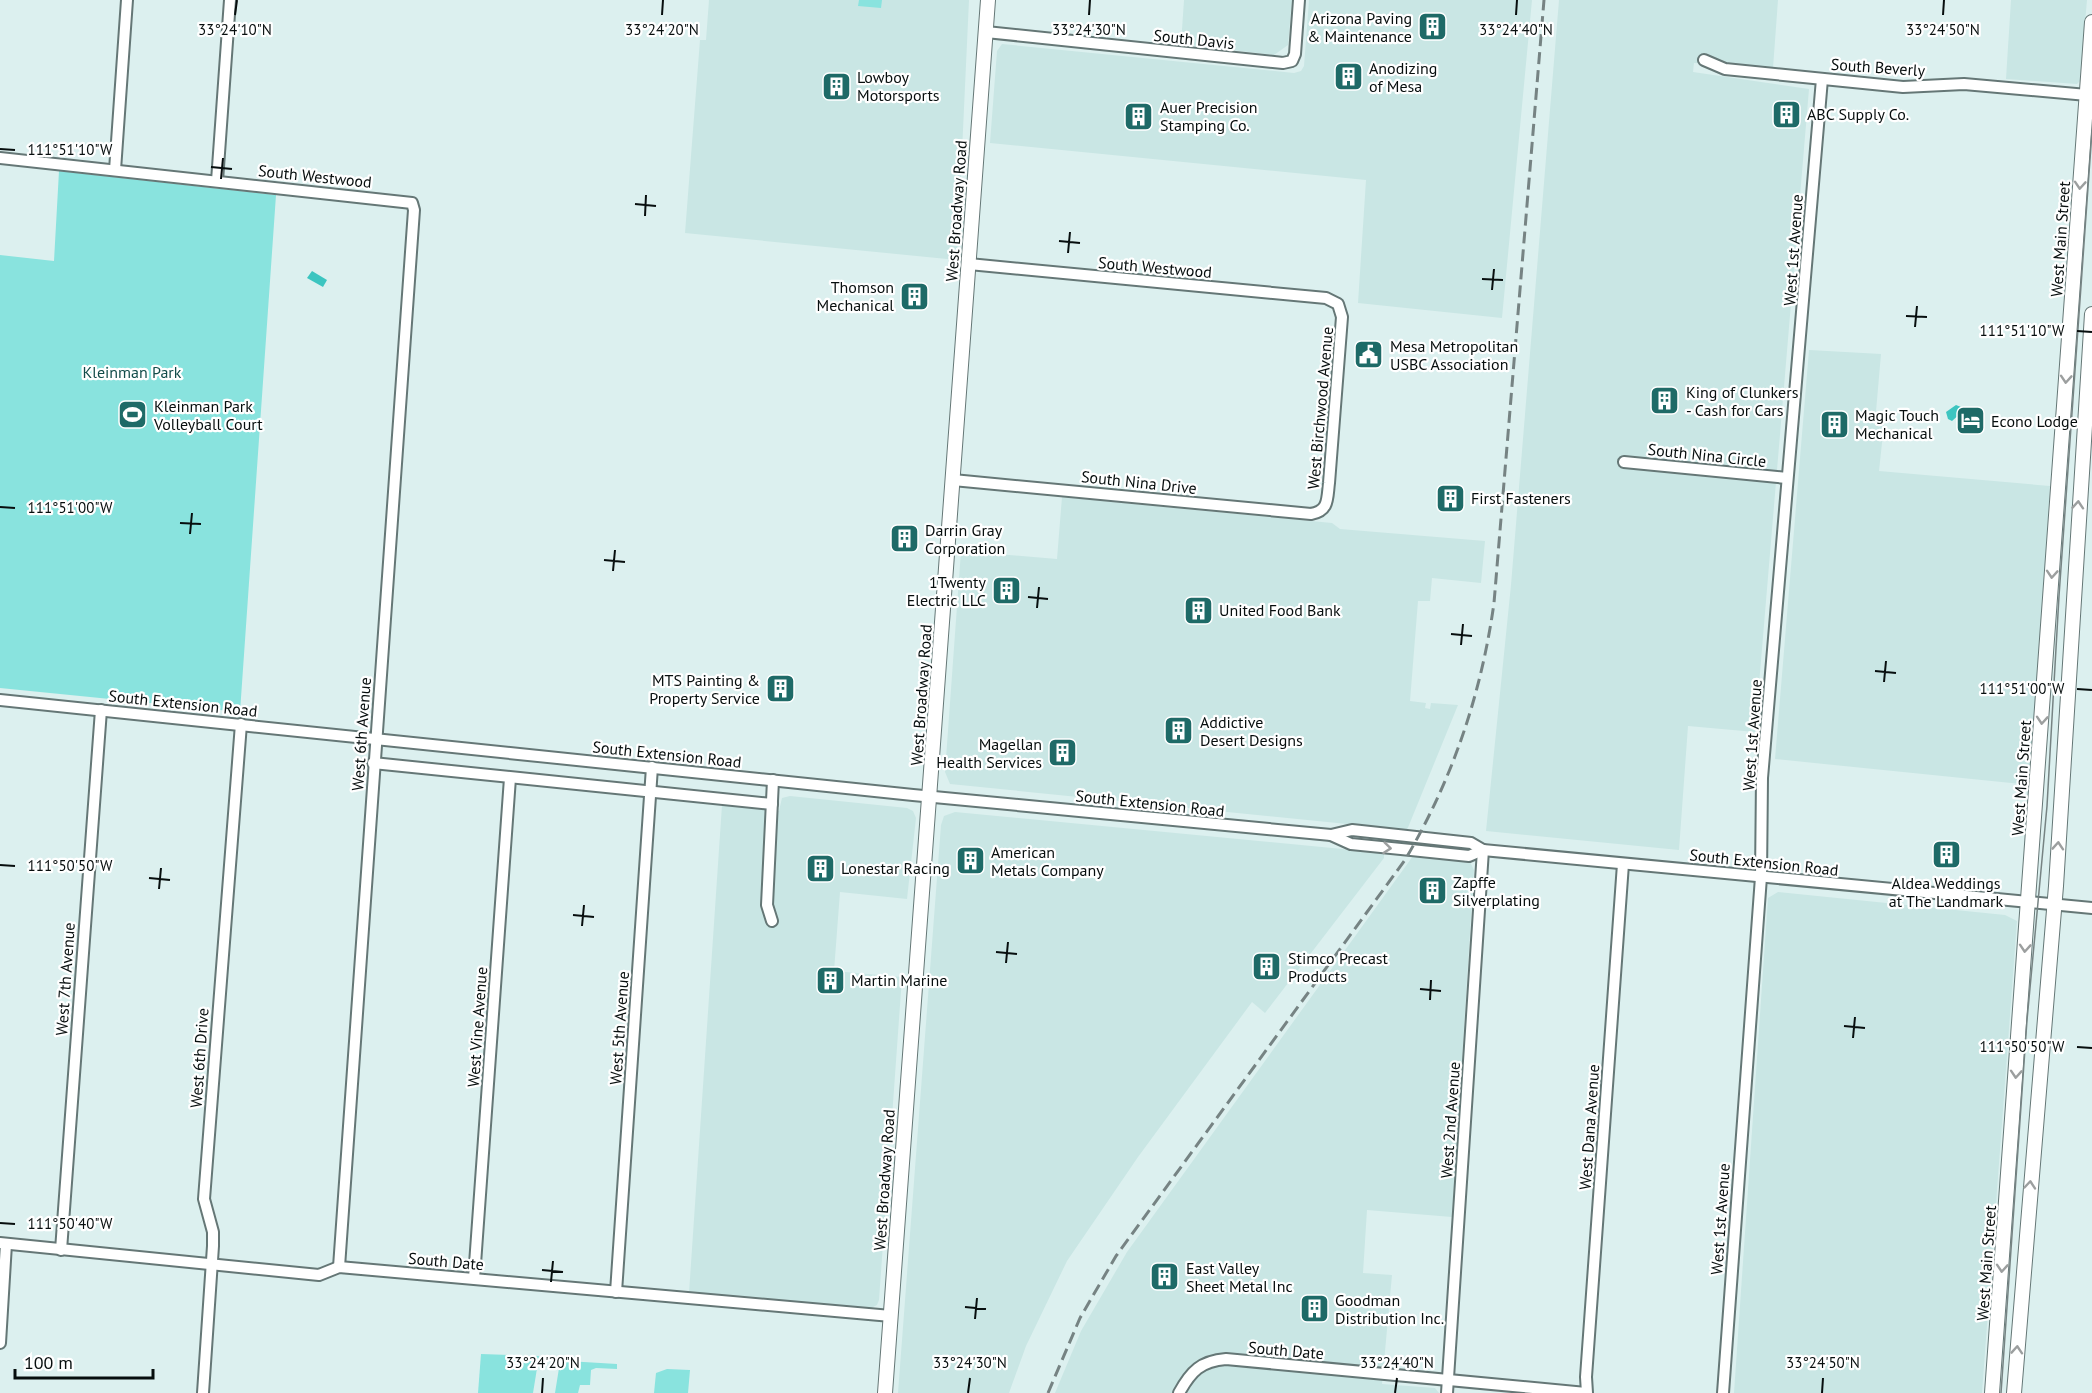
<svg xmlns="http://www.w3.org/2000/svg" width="2092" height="1393" font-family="'PT Sans',sans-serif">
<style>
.built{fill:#c9e6e4}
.green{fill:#89e3de}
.water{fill:#3cc5c0}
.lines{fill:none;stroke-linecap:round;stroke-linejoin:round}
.minor-casing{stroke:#657776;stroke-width:14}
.major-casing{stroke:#657776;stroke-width:16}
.minor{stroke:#fff;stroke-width:10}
.major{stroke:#fff;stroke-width:14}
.tram{stroke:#768383;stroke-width:1.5}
.rail{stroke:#768383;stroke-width:3;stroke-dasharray:12 6;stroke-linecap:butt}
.oneway{stroke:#9c9f9f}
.ticks{fill:none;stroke:#070e0e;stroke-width:2}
.labels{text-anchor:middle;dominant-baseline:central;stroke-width:4.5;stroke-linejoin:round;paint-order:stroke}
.poi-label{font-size:16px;fill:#070e0e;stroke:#fff;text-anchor:start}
.street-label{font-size:16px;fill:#070e0e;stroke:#fff}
.park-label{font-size:16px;fill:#124c4a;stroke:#fff}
.ticks-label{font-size:15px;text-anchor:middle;fill:#070e0e;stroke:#fff;stroke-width:4.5;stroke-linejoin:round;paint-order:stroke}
</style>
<rect width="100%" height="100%" fill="#dcf0ef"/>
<g class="built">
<path d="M709,0H969L957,260L685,233L700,40H706Z"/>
<path d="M1184,0H1292L1288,45L1274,55L1181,44Z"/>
<path d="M1309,0H1532L1502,318L1358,303L1366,180L990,143L997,51L1002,44L1294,73L1301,71L1304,66Z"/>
<path d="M1559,0H1778L1773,68L1694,63L1693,72L1809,89L1755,732L1688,726L1679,850L1486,831L1511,585Z"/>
<path d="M2011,0H2087L2080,81L2077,84L2006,79Z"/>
<path d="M1809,350L1881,354L1875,423L1884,424L1879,471L2050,486L2031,785L1775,759Z"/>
<path d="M1062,497L1332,523L1340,529L1485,541L1481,583L1432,578L1430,601H1418L1410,701L1426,703L1425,708L1430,709L1431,703L1458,705L1407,830L950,784L945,772L961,551L1057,559Z"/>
<path d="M790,796L907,808L913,811L916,818L907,899L840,892L834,971L902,977L879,1300L877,1305L869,1309L689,1293L722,805L779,811L782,798Z"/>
<path d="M955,812L1384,853V858L1265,1013L1252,1002L1138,1157L1067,1261L1026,1346L1009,1393H898L941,825L944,816Z"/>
<path d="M1413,856L1470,862L1474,870L1452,1217L1367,1210L1363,1273L1392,1275L1382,1384L1435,1388L1439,1393H1055L1081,1331L1127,1252Z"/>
<path d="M1778,892L2005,915L2017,921L1982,1393H1734L1768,898Z"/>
</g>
<g class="green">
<path d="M859,0H882L881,8L858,6Z"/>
<path d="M59,171L276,195L240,712L0,688V255L54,261Z"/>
<path d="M481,1354L539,1356L533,1393H478Z"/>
<path d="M567,1361L617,1364V1369L596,1368L591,1370L590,1385H580L578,1393H555L560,1362Z"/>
<path d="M667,1369L690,1370L688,1393H654L656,1373Z"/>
</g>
<g class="water">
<path d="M312,271L327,280L323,287L307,278Z"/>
<path d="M1956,405L1961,407L1962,412L1952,421L1948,419L1946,412Z"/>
</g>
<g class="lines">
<defs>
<g id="minor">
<path d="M986,32L1283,63L1292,61L1295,54L1299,0"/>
<path d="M1704,60L1725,69L1903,87L1964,84L2087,95"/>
<path d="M0,158L412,203L414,210L339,1267"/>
<path d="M115,170L127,0"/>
<path d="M217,181L230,0"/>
<path d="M1624,462L1787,478"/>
<path d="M953,480L1311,514C1329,511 1327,499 1329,483L1342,317L1338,304L1326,298L969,264"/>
<path d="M0,700L913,795L1331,835L1351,844L1411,850L1469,856L1483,850"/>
<path d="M373,763L772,804"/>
<path d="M1331,835L1352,830L1471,843L1483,850L2092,908"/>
<path d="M772,921L767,905L773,780"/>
<path d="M0,1243L319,1275L339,1267L891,1316"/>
<path d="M61,1250L101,710"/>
<path d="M474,1278L510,778"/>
<path d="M616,1292L652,767"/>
<path d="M0,1343L6,1244"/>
<path d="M203,1393L213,1246V1232L204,1199L241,724"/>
<path d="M1179,1393C1191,1371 1201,1361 1226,1359L1586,1393"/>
<path d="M1447,1393L1483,850"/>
<path d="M1587,1393L1586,1377L1623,864"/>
<path d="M1723,1393L1761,877L1762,778L1822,79"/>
</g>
<g id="major">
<path d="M885,1393L988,0"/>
<path d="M1992,1393L2092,22"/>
<path d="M2014,1393L2056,886L2092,314"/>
</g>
</defs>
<use href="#minor" class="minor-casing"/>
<use href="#major" class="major-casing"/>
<use href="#minor" class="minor"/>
<use href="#major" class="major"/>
<path class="tram" d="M2001,1393L2027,1020L2047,806L2059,596L2092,131"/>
<path class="rail" d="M1048,1393L1080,1318L1116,1256L1405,860C1452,780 1481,696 1494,603L1544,0"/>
</g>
<defs><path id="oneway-chevron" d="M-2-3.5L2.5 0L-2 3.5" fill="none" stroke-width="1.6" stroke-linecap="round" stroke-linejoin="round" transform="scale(1.5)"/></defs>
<g class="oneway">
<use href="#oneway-chevron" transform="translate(2080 185) rotate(94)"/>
<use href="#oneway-chevron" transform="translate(2066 379) rotate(94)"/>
<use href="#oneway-chevron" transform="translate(2078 505) rotate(-86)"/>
<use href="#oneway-chevron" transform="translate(2052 574) rotate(94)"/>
<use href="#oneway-chevron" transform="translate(2042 720) rotate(94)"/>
<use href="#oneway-chevron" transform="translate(2058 846) rotate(-86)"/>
<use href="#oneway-chevron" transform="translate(1387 848) rotate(6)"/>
<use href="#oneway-chevron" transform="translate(2025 948) rotate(94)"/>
<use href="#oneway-chevron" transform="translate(2016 1074) rotate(94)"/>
<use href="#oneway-chevron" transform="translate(2030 1185) rotate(-85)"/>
<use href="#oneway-chevron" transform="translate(2002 1268) rotate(94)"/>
<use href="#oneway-chevron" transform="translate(2017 1350) rotate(-86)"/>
</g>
<path class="ticks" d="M235,15L237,0M662,15L663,0M1089,15L1090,0M1516,15L1517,0M1943,15L1944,0M0,149L15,150M211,167L232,169M221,179L223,158M635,204L656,206M645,216L646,195M1059,241L1080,243M1068,253L1070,232M1482,279L1503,280M1492,290L1494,269M1906,316L1927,317M1915,327L1917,306M2077,331L2092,332M0,507L15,508M180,523L201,524M190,534L192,513M604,560L625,562M613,571L615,550M1028,597L1048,599M1037,608L1039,587M1451,634L1472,636M1461,645L1463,624M1875,671L1896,673M1884,682L1886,661M2077,689L2092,690M0,865L15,866M149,878L170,880M159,889L161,868M573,915L594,917M582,926L584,905M996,952L1017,954M1006,963L1008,942M1420,989L1441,991M1430,1000L1431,980M1844,1026L1865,1028M1853,1038L1855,1017M2077,1047L2092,1048M0,1223L15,1224M542,1270L563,1272M551,1282L553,1261M965,1307L986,1309M975,1319L977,1298M542,1393L543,1378M968,1393L970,1378M1395,1393L1397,1378M1822,1393L1823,1378"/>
<defs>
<symbol id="building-square" viewBox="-11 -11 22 22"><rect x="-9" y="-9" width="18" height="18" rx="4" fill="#1e6a67" stroke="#fff"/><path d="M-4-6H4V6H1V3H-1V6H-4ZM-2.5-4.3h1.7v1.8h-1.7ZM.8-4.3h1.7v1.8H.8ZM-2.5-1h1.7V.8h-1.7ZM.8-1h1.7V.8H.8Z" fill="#fff"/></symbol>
<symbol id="civic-square" viewBox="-11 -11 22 22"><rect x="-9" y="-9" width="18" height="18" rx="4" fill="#1e6a67" stroke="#fff"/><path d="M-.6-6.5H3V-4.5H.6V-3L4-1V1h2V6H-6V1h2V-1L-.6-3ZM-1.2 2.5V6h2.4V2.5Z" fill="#fff"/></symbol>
<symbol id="stadium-square" viewBox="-11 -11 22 22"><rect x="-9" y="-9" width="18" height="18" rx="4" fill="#1e6a67" stroke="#fff"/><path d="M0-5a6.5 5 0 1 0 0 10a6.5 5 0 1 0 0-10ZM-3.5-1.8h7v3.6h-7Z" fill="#fff"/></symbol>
<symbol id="hotel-square" viewBox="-11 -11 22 22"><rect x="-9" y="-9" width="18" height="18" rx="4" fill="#1e6a67" stroke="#fff"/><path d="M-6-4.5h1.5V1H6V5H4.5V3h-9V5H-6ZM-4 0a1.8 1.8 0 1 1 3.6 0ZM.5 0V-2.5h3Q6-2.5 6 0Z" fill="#fff"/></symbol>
</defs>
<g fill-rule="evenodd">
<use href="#building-square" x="1416" y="10" width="33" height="33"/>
<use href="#building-square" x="1332" y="60" width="33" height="33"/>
<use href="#building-square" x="820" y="70" width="33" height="33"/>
<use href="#building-square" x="1770" y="98" width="33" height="33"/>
<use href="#building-square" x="1122" y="100" width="33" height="33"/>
<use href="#building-square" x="898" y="280" width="33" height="33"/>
<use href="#civic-square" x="1352" y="338" width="33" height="33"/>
<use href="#building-square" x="1648" y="384" width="33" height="33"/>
<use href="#stadium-square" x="116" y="398" width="33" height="33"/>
<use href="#hotel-square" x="1954" y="404" width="33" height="33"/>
<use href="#building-square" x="1818" y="408" width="33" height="33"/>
<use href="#building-square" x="1434" y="482" width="33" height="33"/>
<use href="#building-square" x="888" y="522" width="33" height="33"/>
<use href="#building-square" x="990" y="574" width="33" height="33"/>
<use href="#building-square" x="1182" y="594" width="33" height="33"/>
<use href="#building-square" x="764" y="672" width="33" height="33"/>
<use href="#building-square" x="1162" y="714" width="33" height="33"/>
<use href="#building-square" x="1046" y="736" width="33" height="33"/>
<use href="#building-square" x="1930" y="838" width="33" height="33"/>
<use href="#building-square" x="954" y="844" width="33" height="33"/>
<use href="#building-square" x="804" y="852" width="33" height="33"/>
<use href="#building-square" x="1416" y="874" width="33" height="33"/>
<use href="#building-square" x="1250" y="950" width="33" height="33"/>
<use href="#building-square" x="814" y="964" width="33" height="33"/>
<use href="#building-square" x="1148" y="1260" width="33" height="33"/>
<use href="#building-square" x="1298" y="1292" width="33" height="33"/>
</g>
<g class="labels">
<g class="poi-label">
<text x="1412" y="18" text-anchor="end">Arizona Paving<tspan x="1412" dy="18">&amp; Maintenance</tspan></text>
<text x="1369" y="68">Anodizing<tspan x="1369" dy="18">of Mesa</tspan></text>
<text x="857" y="77">Lowboy<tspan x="857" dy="18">Motorsports</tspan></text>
<text x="1160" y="107">Auer Precision<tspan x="1160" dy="18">Stamping Co.</tspan></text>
<text x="1807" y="114">ABC Supply Co.</text>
<text x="894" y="287" text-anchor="end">Thomson<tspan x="894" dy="18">Mechanical</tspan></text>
<text x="1390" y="346">Mesa Metropolitan<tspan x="1390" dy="18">USBC Association</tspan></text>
<text x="1686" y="392">King of Clunkers<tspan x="1686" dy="18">- Cash for Cars</tspan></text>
<text x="154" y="406">Kleinman Park<tspan x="154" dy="18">Volleyball Court</tspan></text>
<text x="1855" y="415">Magic Touch<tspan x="1855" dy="18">Mechanical</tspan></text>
<text x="1991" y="421">Econo Lodge</text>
<text x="1471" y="498">First Fasteners</text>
<text x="925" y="530">Darrin Gray<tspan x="925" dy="18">Corporation</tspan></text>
<text x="986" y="582" text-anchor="end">1Twenty<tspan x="986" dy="18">Electric LLC</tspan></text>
<text x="1219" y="610">United Food Bank</text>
<text x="760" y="680" text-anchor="end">MTS Painting &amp;<tspan x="760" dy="18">Property Service</tspan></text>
<text x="1200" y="722">Addictive<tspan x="1200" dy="18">Desert Designs</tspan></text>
<text x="1042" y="744" text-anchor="end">Magellan<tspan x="1042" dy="18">Health Services</tspan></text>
<text x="991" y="852">American<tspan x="991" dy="18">Metals Company</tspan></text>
<text x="841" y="868">Lonestar Racing</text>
<text x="1453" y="882">Zapffe<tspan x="1453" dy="18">Silverplating</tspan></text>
<text x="1946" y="883" text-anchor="middle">Aldea Weddings<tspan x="1946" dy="18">at The Landmark</tspan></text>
<text x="1288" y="958">Stimco Precast<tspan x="1288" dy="18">Products</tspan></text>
<text x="851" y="980">Martin Marine</text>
<text x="1186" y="1268">East Valley<tspan x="1186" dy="18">Sheet Metal Inc</tspan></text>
<text x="1335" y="1300">Goodman<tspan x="1335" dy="18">Distribution Inc.</tspan></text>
</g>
<g class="street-label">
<text transform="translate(1194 39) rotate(6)">South Davis</text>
<text transform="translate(1878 67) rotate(4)">South Beverly</text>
<text transform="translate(315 176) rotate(6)">South Westwood</text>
<text transform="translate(956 211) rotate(-86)">West Broadway Road</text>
<text transform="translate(2060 239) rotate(-86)">West Main Street</text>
<text transform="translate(1793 250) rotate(-86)">West 1st Avenue</text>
<text transform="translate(1155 267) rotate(5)">South Westwood</text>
<text transform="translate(1320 408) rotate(-85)">West Birchwood Avenue</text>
<text transform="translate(1707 455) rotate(6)">South Nina Circle</text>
<text transform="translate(1139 482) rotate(6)">South Nina Drive</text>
<text transform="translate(921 695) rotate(-86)">West Broadway Road</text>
<text transform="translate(183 703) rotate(6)">South Extension Road</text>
<text transform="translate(361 734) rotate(-86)">West 6th Avenue</text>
<text transform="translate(1752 735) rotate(-86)">West 1st Avenue</text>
<text transform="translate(667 754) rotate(6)">South Extension Road</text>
<text transform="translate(2021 778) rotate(-86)">West Main Street</text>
<text transform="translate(1150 803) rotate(6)">South Extension Road</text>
<text transform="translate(1764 862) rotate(6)">South Extension Road</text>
<text transform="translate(65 979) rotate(-86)">West 7th Avenue</text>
<text transform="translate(477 1027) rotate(-86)">West Vine Avenue</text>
<text transform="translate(619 1028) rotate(-86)">West 5th Avenue</text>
<text transform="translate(199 1058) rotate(-86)">West 6th Drive</text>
<text transform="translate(1450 1120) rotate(-86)">West 2nd Avenue</text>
<text transform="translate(1589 1127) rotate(-86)">West Dana Avenue</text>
<text transform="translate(884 1180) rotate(-86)">West Broadway Road</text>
<text transform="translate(1720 1219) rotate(-86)">West 1st Avenue</text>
<text transform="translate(446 1261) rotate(5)">South Date</text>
<text transform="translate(1986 1263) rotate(-86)">West Main Street</text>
<text transform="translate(1286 1350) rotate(5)">South Date</text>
</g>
<g class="park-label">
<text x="132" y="372">Kleinman Park</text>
</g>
</g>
<g class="ticks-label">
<text x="235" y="35">33°24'10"N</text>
<text x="662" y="35">33°24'20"N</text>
<text x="1089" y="35">33°24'30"N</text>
<text x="1516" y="35">33°24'40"N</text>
<text x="1943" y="35">33°24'50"N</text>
<text x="70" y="155">111°51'10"W</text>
<text x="2022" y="336">111°51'10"W</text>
<text x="70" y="513">111°51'00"W</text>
<text x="2022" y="694">111°51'00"W</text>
<text x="70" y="871">111°50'50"W</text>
<text x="2022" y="1052">111°50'50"W</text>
<text x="70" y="1229">111°50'40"W</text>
<text x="543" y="1368">33°24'20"N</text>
<text x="970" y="1368">33°24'30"N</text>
<text x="1397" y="1368">33°24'40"N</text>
<text x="1823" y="1368">33°24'50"N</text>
</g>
<path d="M15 1369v9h138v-9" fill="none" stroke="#070e0e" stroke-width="3"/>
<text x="24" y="1369" font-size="18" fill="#070e0e" stroke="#ffffff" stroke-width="4.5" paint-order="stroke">100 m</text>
</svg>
